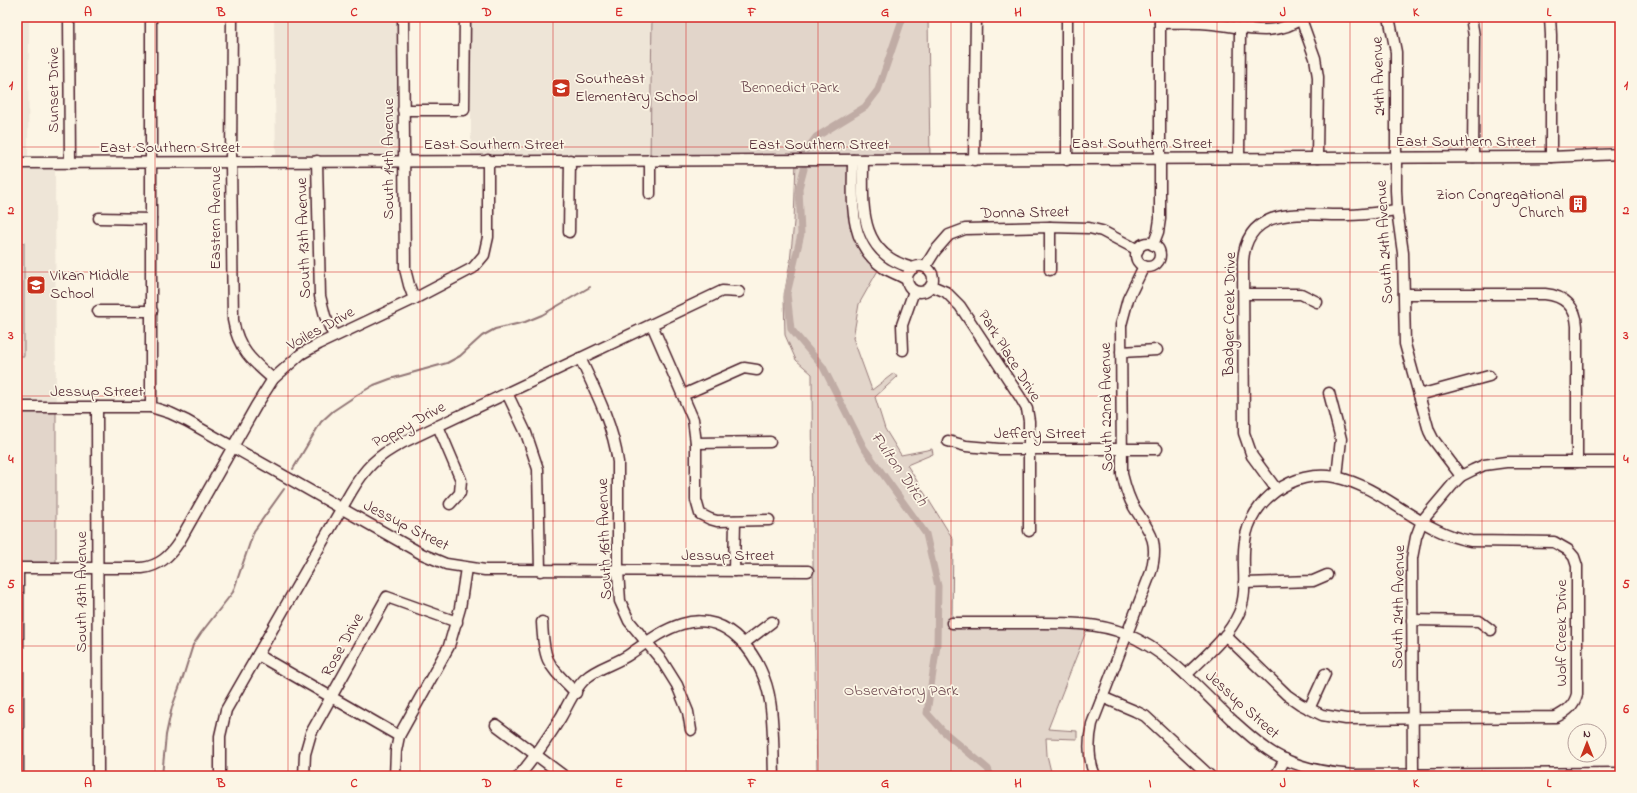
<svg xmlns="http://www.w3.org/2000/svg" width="1637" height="793" font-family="'Indie Flower',sans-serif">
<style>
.built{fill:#eee5d7}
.green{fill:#e2d5ca;stroke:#967a7a}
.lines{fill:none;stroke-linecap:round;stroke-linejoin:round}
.stream{stroke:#917474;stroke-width:2}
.canal{stroke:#c0aca5;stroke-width:7}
.minor-casing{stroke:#4a1f2b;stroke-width:13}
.minor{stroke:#fcf5e5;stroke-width:10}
.grid{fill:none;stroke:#d62828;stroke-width:1;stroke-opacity:0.55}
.labels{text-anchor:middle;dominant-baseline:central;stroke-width:3.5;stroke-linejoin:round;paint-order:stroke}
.street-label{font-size:16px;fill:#4a1f2b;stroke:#fcf5e5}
.poi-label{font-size:16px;fill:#4a1f2b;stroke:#fcf5e5;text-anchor:start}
.park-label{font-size:16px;fill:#704c53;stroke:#fcf5e5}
.water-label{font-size:17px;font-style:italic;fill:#6d4950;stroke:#fcf5e5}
.neatline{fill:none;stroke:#d62828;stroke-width:1.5}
.grid-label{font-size:13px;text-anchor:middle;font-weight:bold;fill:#d62828}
</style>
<rect width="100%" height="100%" fill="#fcf5e5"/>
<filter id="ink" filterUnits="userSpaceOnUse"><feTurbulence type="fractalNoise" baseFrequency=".025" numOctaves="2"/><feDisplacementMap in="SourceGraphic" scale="8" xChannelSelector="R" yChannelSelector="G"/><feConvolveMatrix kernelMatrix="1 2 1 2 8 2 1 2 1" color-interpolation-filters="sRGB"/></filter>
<g filter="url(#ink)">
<g class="built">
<path d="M17,17H29L28,162L55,163L56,407H17Z"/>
<path d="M274,17H403V161L276,162Z"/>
<path d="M471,17H652L650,160H471Z"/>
</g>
<g class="green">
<path d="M652,17H928L930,160H854L856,230L881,265L859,304L853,338L872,390L894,373L897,377L875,397L885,429L901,455L932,449L933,454L907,465L953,539L952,623L1089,624L1048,729L1077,731V739L1046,738L1047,755L1052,776H817L813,563L812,374L796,360L785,335L784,297L790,262L794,222L796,160H650Z"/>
<path d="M17,86L18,131H21V139H17Z"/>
<rect x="17" y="243" width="7" height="113"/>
<rect x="17" y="407" width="39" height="161"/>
</g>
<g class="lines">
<g class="stream">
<path d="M293,469L321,422L333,411L357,395L374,385L390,379L447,363L460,356L482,336L495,329L525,322L542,315L590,287"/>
<path d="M162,776L166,735L172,707L183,677L193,645L201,633L233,592L254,531L284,489"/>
</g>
<g class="canal">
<path d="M807,149L816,137L865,107L878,90L903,17"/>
<path d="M804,169L799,188L801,234L787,294L791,329L823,367L864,448L926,534L938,586L937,645L927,713L943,731L988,769L991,776"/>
</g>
<defs>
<g id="minor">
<path d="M69,17L70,163"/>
<path d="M232,17L231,162L233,320C238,349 252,361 273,379"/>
<path d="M403,17L405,269L409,285L414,299"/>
<path d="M1067,17V160"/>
<path d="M1389,17L1396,52V190L1397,210L1403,253L1405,344L1429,431L1433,439L1461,476"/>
<path d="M1471,17L1474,36L1473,157"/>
<path d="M1550,17L1551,35V157"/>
<path d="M1301,19L1315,58L1318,77L1317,158"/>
<path d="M1160,23C1178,23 1196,22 1213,24C1245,27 1274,39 1304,17"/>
<path d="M403,110H464L465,17"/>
<path d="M1239,158L1240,29"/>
<path d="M853,160C853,199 847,243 884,268C891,272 899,275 906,279"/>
<path d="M863,160C863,204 857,254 913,268"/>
<path d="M974,160L976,17"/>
<path d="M317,161L320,296L325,316L334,336"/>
<path d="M17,163L1317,158L1551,157L1620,154"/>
<path d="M650,194V160"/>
<path d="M99,218L151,219"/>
<path d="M1050,227V270"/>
<path d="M569,232L570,160"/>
<circle cx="1148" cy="255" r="12"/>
<path d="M1153,245L1158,232L1160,219V17"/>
<circle cx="920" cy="279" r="13"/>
<path d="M925,267L935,251L949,235L965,229L1050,227L1089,228L1102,231L1138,250"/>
<path d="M932,286L946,292L960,306L1020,397L1027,409L1029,421V531"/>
<path d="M1244,294H1301L1317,302"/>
<path d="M1404,294H1545C1565,296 1576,307 1577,326V462"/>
<path d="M98,311H152"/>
<path d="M652,325L693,419L696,443V500L700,514L710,519L717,521L769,520"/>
<path d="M903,350L902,325L914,291"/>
<path d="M1121,352L1157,350"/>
<path d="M580,358C596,392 613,425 618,462V571L620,601L629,621L662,661L677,685L688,712L691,730"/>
<path d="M507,393L526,433L538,469L540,571"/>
<path d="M1329,393L1341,439L1337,477"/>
<path d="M683,395L744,368L757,370"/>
<path d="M1419,395L1489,376"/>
<path d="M17,407H151L170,413L187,421L422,554L446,564L485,570L808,571"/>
<path d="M97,407L98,776"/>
<path d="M151,407V17"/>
<path d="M438,426L461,480L460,493L450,504"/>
<path d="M948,441L966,446L999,449H1157"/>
<path d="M696,443L770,442"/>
<path d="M1277,490L1252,456L1244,433L1243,261C1247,202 1307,216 1348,215C1364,215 1381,212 1397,210"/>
<path d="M17,568H142C159,566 169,557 179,542L256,406L273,379L301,354L319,344L414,299L473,268L484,255L488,237V160"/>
<path d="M18,568V776"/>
<path d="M734,571L735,521"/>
<path d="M1244,583L1313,581L1327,575"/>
<path d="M1412,620L1479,621L1491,630"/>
<path d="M542,622C544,664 548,664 576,693"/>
<path d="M952,623C979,623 1006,623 1033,623C1065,623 1096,622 1126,634C1169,652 1200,689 1233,721C1246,732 1258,744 1273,753C1298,768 1325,773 1354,775L1620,773"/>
<path d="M743,644L772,622"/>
<path d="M258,655L399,736"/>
<path d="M1186,675C1205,656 1228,638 1239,613C1249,591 1241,565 1245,541C1250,500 1294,469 1335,477C1385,487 1420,533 1471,541L1554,542L1568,550L1574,557L1577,566V694C1574,706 1566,712 1556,717L1346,719L1322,715L1300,704L1287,695L1225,635"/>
<path d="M1102,697L1135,711L1145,716L1210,776"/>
<path d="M1309,709L1325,674"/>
<path d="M496,725L564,776"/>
<path d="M220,776V736L226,710L351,492C365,468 377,456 402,443L722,291L739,292"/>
<path d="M304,776L305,754L311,733L387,597L457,622"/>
<path d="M395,776L396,751L399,736L449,646L460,608L466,568"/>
<path d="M519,776C535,757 548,738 561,717C568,705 575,688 585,679C598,667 616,664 630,654C647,642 662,630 682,624C729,609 764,659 770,701C774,725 773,751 774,776"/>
<path d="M1095,776C1088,759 1088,742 1092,724L1151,572C1159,541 1151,533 1135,509C1128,498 1125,486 1122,474L1121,325L1128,299L1144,266"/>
<path d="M1276,776L1285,759"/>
<path d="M1413,776L1412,558L1416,537L1422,521L1454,483L1461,476L1473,470L1484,465L1506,462H1620"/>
</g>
</defs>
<use href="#minor" class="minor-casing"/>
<use href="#minor" class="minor"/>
</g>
</g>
<path class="grid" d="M155,17V776M288,17V776M420,17V776M553,17V776M686,17V776M818,17V776M951,17V776M1084,17V776M1217,17V776M1350,17V776M1482,17V776M17,147H1620M17,272H1620M17,396H1620M17,521H1620M17,646H1620"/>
<defs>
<symbol id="school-square" viewBox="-11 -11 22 22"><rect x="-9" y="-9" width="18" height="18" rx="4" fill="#c8321e" stroke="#fcf5e5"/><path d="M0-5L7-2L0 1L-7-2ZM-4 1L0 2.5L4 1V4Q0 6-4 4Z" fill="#fff"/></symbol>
<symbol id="building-square" viewBox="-11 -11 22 22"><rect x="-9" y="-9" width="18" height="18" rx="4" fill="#c8321e" stroke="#fcf5e5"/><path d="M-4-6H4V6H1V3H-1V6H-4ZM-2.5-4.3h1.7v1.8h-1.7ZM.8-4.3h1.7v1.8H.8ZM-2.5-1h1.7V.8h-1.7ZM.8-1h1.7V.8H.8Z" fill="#fff"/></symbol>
</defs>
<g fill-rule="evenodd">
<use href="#school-square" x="550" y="77" width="22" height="22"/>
<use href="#building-square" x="1567" y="193" width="22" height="22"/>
<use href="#school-square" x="25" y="274" width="22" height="22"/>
</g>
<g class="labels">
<g class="street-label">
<text transform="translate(1379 76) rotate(-92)">24th Avenue</text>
<text transform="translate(54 90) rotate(-90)">Sunset Drive</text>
<text x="1466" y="142">East Southern Street</text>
<text x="1142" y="144">East Southern Street</text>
<text x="494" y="145">East Southern Street</text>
<text x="819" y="145">East Southern Street</text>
<text x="170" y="148">East Southern Street</text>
<text transform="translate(389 159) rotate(-90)">South 14th Avenue</text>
<text transform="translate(1025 213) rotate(-1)">Donna Street</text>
<text transform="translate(216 218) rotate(-90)">Eastern Avenue</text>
<text transform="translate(304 238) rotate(-92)">South 13th Avenue</text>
<text transform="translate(1385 242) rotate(-93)">South 24th Avenue</text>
<text transform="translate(1230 314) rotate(-89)">Badger Creek Drive</text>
<text transform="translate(321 329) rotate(-29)">Voiles Drive</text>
<text transform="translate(1009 356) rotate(58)">Park Place Drive</text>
<text x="97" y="392">Jessup Street</text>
<text transform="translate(1107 407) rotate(-91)">South 22nd Avenue</text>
<text transform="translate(409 425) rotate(-28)">Poppy Drive</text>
<text x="1040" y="434">Jeffery Street</text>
<text transform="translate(406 526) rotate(27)">Jessup Street</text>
<text transform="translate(605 539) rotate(-92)">South 16th Avenue</text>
<text x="728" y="556">Jessup Street</text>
<text transform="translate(82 592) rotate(-90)">South 13th Avenue</text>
<text transform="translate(1399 607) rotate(-89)">South 24th Avenue</text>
<text transform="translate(1562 633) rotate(-90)">Wolf Creek Drive</text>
<text transform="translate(343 645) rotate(-61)">Rose Drive</text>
<text transform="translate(1242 705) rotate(42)">Jessup Street</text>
</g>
<g class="poi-label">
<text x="575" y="79">Southeast<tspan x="575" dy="18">Elementary School</tspan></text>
<text x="1564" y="195" text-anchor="end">Zion Congregational<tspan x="1564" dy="18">Church</tspan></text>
<text x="50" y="276">Vikan Middle<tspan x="50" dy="18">School</tspan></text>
</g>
<g class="park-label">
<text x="790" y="88">Bennedict Park</text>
<text x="901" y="691">Observatory Park</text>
</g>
<g class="water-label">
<text transform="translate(899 469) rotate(55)">Fulton Ditch</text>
</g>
</g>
<rect width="1637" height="793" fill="none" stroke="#fcf5e5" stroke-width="44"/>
<g transform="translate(1587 743)"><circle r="19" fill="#fcf5e5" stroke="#b59f9b"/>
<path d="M0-3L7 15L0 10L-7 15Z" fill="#c8321e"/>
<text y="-6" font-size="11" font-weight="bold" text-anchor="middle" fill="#4a1f2b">N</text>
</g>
<rect x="22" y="22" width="1593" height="749" class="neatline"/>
<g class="grid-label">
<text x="88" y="16">A</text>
<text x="221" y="16">B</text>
<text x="354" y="16">C</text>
<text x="487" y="16">D</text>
<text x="619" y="16">E</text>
<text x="752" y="16">F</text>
<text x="885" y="16">G</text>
<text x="1018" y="16">H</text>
<text x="1150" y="16">I</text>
<text x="1283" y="16">J</text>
<text x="1416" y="16">K</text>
<text x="1549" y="16">L</text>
<text x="11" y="89">1</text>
<text x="1626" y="89">1</text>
<text x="11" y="214">2</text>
<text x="1626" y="214">2</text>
<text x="11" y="339">3</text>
<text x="1626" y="339">3</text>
<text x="11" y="463">4</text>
<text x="1626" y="463">4</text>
<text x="11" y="588">5</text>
<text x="1626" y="588">5</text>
<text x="11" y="713">6</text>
<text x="1626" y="713">6</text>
<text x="88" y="787">A</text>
<text x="221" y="787">B</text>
<text x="354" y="787">C</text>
<text x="487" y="787">D</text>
<text x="619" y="787">E</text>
<text x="752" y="787">F</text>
<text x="885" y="787">G</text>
<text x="1018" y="787">H</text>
<text x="1150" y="787">I</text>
<text x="1283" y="787">J</text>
<text x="1416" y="787">K</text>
<text x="1549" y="787">L</text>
</g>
</svg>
